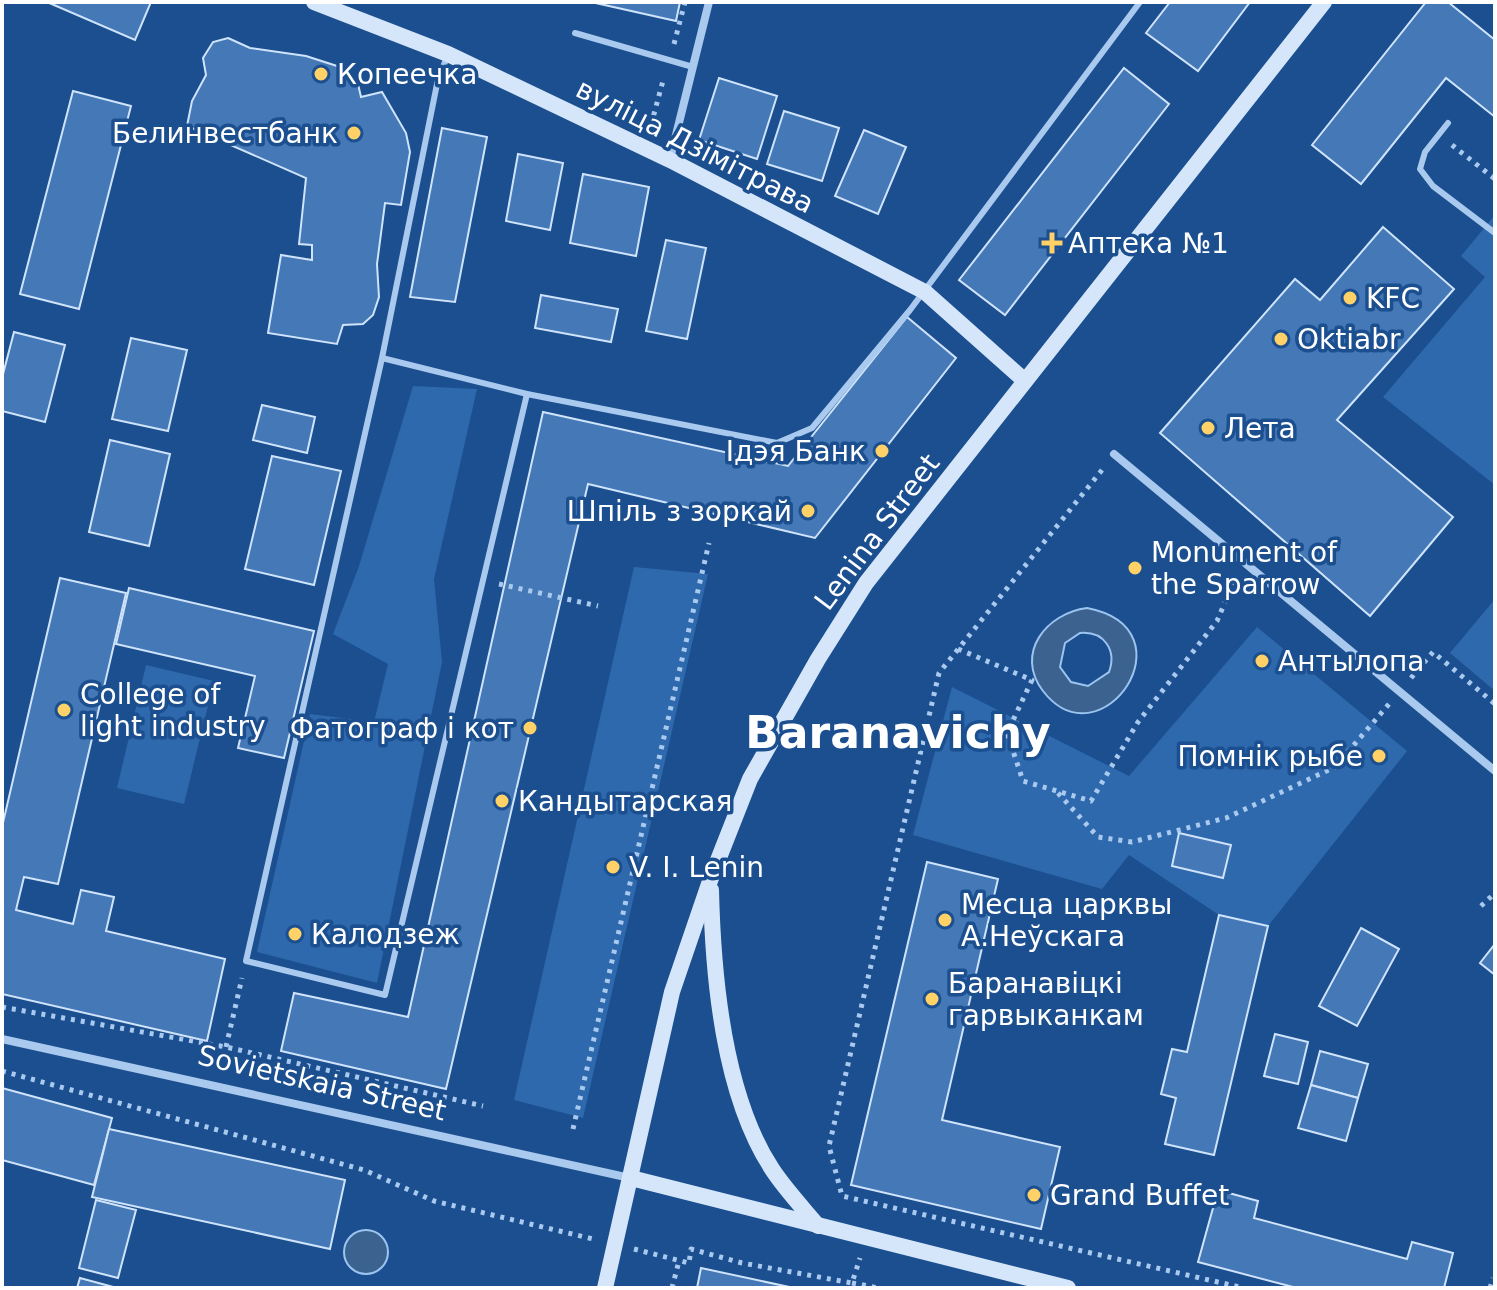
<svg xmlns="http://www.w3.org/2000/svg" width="1497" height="1290" font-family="'DejaVu Sans',sans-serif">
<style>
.green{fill:#2e69ad}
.water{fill:#3c6290;stroke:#9cc4f0;stroke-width:2;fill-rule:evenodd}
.building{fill:#4478b7;stroke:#cfe3fa;stroke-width:2}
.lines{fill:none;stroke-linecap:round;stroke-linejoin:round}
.path{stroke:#a9c9ee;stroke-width:5;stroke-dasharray:4 6;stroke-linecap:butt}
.lane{stroke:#a9c9ee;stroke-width:6}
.street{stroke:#a9c9ee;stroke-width:8}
.secondary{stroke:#d6e6fa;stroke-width:16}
.poi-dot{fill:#ffd166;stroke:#1b4f8f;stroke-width:3}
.labels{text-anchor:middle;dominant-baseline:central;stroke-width:7;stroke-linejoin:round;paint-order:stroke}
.poi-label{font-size:28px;fill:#fff;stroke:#1b4f8f;text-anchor:start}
.street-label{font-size:28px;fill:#fff;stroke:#1b4f8f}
.town-label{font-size:44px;font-weight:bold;fill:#fff;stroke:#1b4f8f}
</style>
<rect width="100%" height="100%" fill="#1b4f8f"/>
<g class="green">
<path d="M1495,215V485L1383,397L1485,277L1461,256Z"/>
<path d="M413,386L477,389L434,579L442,662L377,983L257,952L310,714L374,722L388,664L333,634L359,566Z"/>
<path d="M634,567L708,574L583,1118L514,1100Z"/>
<path d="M1495,599V691L1450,653Z"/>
<path d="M1257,627L1407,751L1268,926L1219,915L1129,855L1102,889L913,835L952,687L1129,776Z"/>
<path d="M146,665L214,681L184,804L117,788Z"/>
</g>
<g class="water">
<path d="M1087,608C1195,629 1101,766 1043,691C1014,653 1047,613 1087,608ZM1080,633C1104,631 1117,650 1109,672L1088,686L1071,682L1060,667L1065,643Z"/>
<circle cx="366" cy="1252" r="22"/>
</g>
<g class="building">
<path d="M47,2H151L135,40Z"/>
<path d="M591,2H680L676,21Z"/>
<path d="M1170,2H1250L1198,71L1146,33Z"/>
<path d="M1426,2H1448L1495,40V117L1446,78L1361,184L1312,145Z"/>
<path d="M228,38L250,48L306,56L340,67L358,84L361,97L382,92L406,133L410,152L401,205L385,203L377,264L379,297L373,315L363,324L343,325L337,344L268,333L281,255L312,260V245L299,244L306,178L187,126L192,101L206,75L203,58L213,42Z"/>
<path d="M1124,68L1169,104L1005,315L959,280Z"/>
<path d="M719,78L777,96L757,159L699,140Z"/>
<path d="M73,91L131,106L79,309L20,294Z"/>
<path d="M784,111L839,128L822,181L767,164Z"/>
<path d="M442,128L487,137L455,302L410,297Z"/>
<path d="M864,130L906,147L878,214L835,196Z"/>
<path d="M518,154L563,163L550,230L506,221Z"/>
<path d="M583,174L649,187L636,256L570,243Z"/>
<path d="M1383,227L1454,289L1337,420L1453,517L1370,616L1160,433L1295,279L1320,300Z"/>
<path d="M666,240L706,248L687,339L646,331Z"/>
<path d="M541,295L618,309L611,342L535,328Z"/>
<path d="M907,317L956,358L815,538L588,484L446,1089L281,1051L294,993L408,1017L543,412L788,466Z"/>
<path d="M14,332L65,345L45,422L2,411V378Z"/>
<path d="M131,338L187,350L168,431L112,419Z"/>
<path d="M262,405L315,417L307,453L253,440Z"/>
<path d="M110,440L170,454L149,546L89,532Z"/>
<path d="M272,456L341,471L314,585L245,569Z"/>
<path d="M60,578L126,593L58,884L24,877L16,910L73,924L81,890L114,897L106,931L225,959L207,1041L2,994V827Z"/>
<path d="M129,588L314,631L284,758L238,748L255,676L116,644Z"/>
<path d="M1179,833L1231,845L1223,878L1172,866Z"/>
<path d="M927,862L998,879L942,1120L1060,1147L1041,1229L851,1185Z"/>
<path d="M1219,915L1268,926L1214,1155L1165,1144L1176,1098L1161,1094L1172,1049L1187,1052Z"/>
<path d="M1361,928L1399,949L1357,1026L1319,1006Z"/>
<path d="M1495,944V975L1480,963Z"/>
<path d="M1275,1034L1308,1042L1298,1084L1264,1076Z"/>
<path d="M1320,1051L1368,1064L1358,1098L1311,1085Z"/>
<path d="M1311,1085L1358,1098L1346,1141L1298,1128Z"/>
<path d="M2,1088L112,1118L94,1185L2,1160Z"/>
<path d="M109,1129L345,1180L330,1249L92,1197Z"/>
<path d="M1218,1190L1258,1201L1254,1218L1407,1259L1412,1242L1453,1253L1444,1288H1297L1198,1262Z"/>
<path d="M96,1200L136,1210L118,1278L79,1268Z"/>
<path d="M701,1268L794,1288H697Z"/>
<path d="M80,1278L117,1288H77Z"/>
</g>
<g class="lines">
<g class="path">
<path d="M674,44L685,2"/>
<path d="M651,125L664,77"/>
<path d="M1452,145L1495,179"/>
<path d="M1102,470L939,673L829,1146L842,1196L1244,1288"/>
<path d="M499,584L598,606"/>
<path d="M958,649L1032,680L1007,733L1023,781L1091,801L1138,722L1217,621L1235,579"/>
<path d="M1411,678L1433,652L1495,704"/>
<path d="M1058,793L1098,837L1132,842L1226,818L1335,767L1389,704"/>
<path d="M1481,906L1495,893"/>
<path d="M2,1007L226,1047L483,1106"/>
<path d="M226,1047L242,978"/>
<path d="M2,1071L364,1170L434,1201L593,1239"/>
<path d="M573,1129L709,543"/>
<path d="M634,1249L689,1263L691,1249L742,1263L852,1283L860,1258"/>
<path d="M852,1283L879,1288"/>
<path d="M672,1288L679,1261"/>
<path d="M1490,1288L1493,1278"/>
</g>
<g class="lane">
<path d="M575,33L693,67"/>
<path d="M447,57L438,79L382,358L246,961L385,995L527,394"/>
<path d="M1448,123L1425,152L1420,169L1433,186L1495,233"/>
<path d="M382,358L527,394L777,443L812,428L910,310L1140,2"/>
</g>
<g class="street">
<path d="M670,159L709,2"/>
<path d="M1114,454L1495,771"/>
<path d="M2,1039L630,1178"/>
</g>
<g class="secondary">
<path d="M314,2L448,54L670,160L925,292L1025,381"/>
<path d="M711,890C713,977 723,1094 772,1169C785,1189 803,1208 818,1226"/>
<path d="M631,1178L1068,1288"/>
<path d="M605,1288L672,992L711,878L750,779L818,659L866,583L1324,2"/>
</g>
</g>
<g class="poi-dot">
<circle cx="321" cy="74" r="8"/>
<circle cx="354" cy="133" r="8"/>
<path d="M1048 231h8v8h8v8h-8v8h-8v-8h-8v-8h8z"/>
<circle cx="1350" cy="298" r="8"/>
<circle cx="1281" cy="339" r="8"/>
<circle cx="1208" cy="428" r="8"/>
<circle cx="882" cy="451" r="8"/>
<circle cx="808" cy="511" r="8"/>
<circle cx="1135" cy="568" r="8"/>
<circle cx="1262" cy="661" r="8"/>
<circle cx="64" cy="710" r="8"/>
<circle cx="530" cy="728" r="8"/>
<circle cx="1379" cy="756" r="8"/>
<circle cx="502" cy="801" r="8"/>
<circle cx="613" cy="867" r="8"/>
<circle cx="945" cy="920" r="8"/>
<circle cx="295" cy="934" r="8"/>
<circle cx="932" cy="999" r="8"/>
<circle cx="1034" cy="1195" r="8"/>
</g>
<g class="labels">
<g class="poi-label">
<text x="337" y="74">Копеечка</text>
<text x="338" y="133" text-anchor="end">Белинвестбанк</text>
<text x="1068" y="243">Аптека №1</text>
<text x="1366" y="298">KFC</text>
<text x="1297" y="339">Oktiabr</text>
<text x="1224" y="428">Лета</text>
<text x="866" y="451" text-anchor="end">Ідэя Банк</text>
<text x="792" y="511" text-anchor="end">Шпіль з зоркай</text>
<text x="1151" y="552">Monument of<tspan x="1151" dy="32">the Sparrow</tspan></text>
<text x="1278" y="661">Антылопа</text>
<text x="80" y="694">College of<tspan x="80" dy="32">light industry</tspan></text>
<text x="514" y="728" text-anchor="end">Фатограф і кот</text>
<text x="1363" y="756" text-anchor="end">Помнік рыбе</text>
<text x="518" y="801">Кандытарская</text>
<text x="629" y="867">V. I. Lenin</text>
<text x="961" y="904">Месца царквы<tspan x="961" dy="32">А.Неўскага</tspan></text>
<text x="311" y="934">Калодзеж</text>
<text x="948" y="983">Баранавіцкі<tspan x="948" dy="32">гарвыканкам</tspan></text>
<text x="1050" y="1195">Grand Buffet</text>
</g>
<g class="street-label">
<text transform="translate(695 146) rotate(27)">вуліца Дзімітрава</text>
<text transform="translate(877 532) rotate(-53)">Lenina Street</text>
<text transform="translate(322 1083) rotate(13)">Sovietskaia Street</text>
</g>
<g class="town-label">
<text x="898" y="732">Baranavichy</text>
</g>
</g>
<rect width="1497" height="1290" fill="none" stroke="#ffffff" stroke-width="8"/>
</svg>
